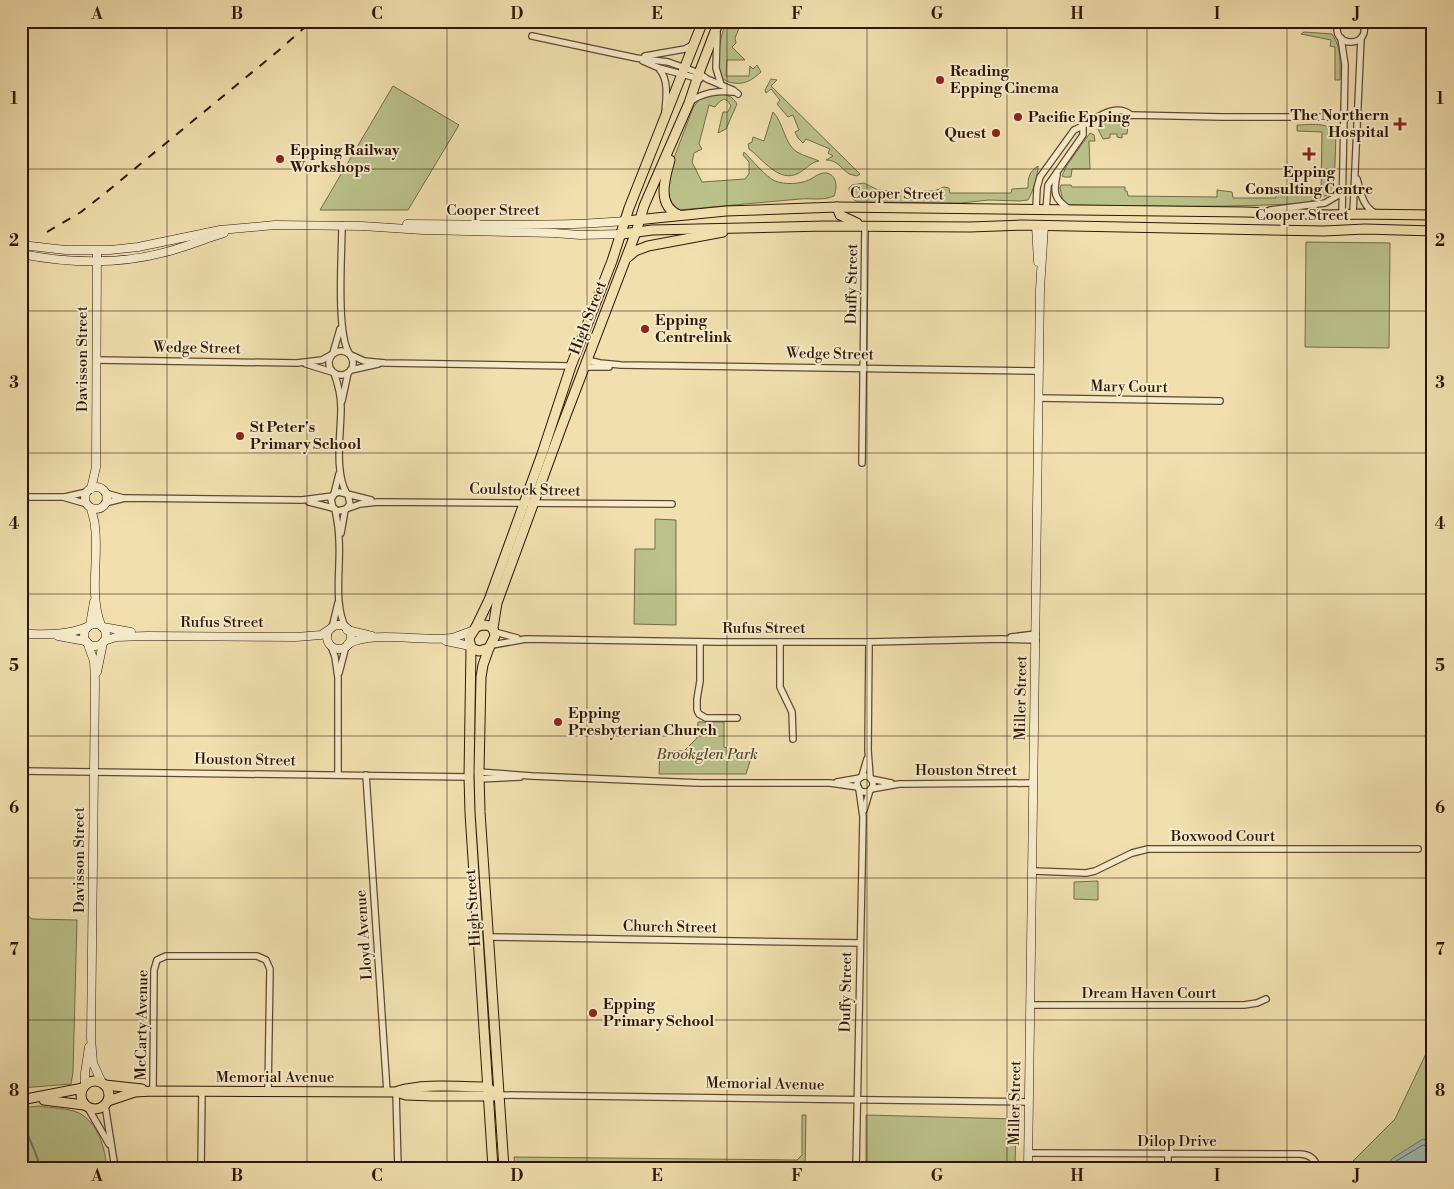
<svg xmlns="http://www.w3.org/2000/svg" width="1454" height="1189" font-family="'Libre Bodoni',serif">
<style>
.green{fill:#bac28a;stroke:#746c4a}
.water{fill:#9ebbb5;stroke:#717970}
.lines{fill:none;stroke-linecap:round;stroke-linejoin:round}
.shore{stroke:#66685f;stroke-width:1}
.stream{stroke:#717970;stroke-width:2}
.street-casing{stroke:#5f4832;stroke-width:8}
.secondary-casing{stroke:#2e1609;stroke-width:9}
.primary-casing{stroke:#2e1609;stroke-width:11}
.street{stroke:#f6ebca;stroke-width:5.5}
.secondary{stroke:#f6ebca;stroke-width:8}
.primary{stroke:#f1e0ae;stroke-width:9}
.rail{stroke:#2e1609;stroke-width:2;stroke-dasharray:9 9;stroke-linecap:butt}
.grid{fill:none;stroke:#2e1609;stroke-width:1;stroke-opacity:0.55}
.poi-dot{fill:#8f2418;stroke:#f6ebca;stroke-width:2}
.labels{text-anchor:middle;dominant-baseline:central;stroke-width:4;stroke-linejoin:round;paint-order:stroke}
.poi-label{font-size:15px;font-weight:bold;fill:#2e1609;stroke:#f6ebca;text-anchor:start}
.street-label{font-size:15px;fill:#2e1609;stroke:#f6ebca}
.park-label{font-size:15px;font-style:italic;fill:#584a30;stroke:#f6ebca}
.neatline{fill:none;stroke:#2e1609;stroke-width:2}
.grid-label{font-size:16px;text-anchor:middle;font-weight:bold;fill:#2e1609}
</style>
<rect width="100%" height="100%" fill="#f1e0ae"/>
<filter id="stains"><feTurbulence type="fractalNoise" baseFrequency=".004" numOctaves="4"/><feColorMatrix values="0 0 0 0 .2 0 0 0 0 .09 0 0 0 0 .02 0 0 0 .5 -.17"/></filter>
<radialGradient id="worn" r=".72"><stop offset=".6" stop-color="#630" stop-opacity="0"/><stop offset="1" stop-color="#630" stop-opacity=".3"/></radialGradient>
<g class="green">
<path d="M726,21H742L735,38L736,43L732,47L745,60H727L726,76H749L750,66L753,69L757,65L761,72C751,81 743,86 729,82C726,81 721,78 719,75C714,66 722,31 726,21Z"/>
<path d="M1304,32L1332,34C1342,48 1340,64 1340,80H1335V47L1330,46L1331,40L1301,34Z"/>
<path d="M771,79L777,80L771,86L860,174L857,176L849,174C841,168 837,160 826,160L833,156L828,153L830,149L806,139L803,143L798,138L795,132L799,130L793,115L788,117L777,104L780,100L771,89L766,93L765,90Z"/>
<path d="M393,86L459,125L408,210H320Z"/>
<path d="M721,94C728,95 733,97 737,104L726,129L718,133L723,112H728L731,106L728,101L724,99L719,102L715,107L709,105L699,144L702,149L694,153L692,162L702,182L745,179L749,174V162L743,155L744,152C752,160 766,177 775,181C785,185 800,184 809,180C815,177 820,172 827,173C838,176 837,189 834,196C823,201 812,198 800,199C760,203 719,206 679,210L672,207L666,187V179L693,108L700,98Z"/>
<path d="M773,112C784,123 784,144 797,152C804,156 812,158 819,161C811,162 806,169 799,173C779,184 763,159 749,149L748,144L752,142L753,137L764,141Z"/>
<path d="M1116,120H1126L1128,125L1127,134H1122V138L1117,137V134H1110V138L1103,139L1098,129L1100,125Z"/>
<path d="M1297,125C1308,125 1330,121 1336,134L1334,190L1330,194L1311,201V203C1231,208 1150,206 1069,205L1063,201L1060,188L1061,185H1071L1072,187H1125V191H1127L1128,196L1217,197V190L1232,192L1233,198H1276V193H1293V176L1296,177V189L1321,190L1322,132L1297,131Z"/>
<path d="M1090,133L1094,135L1095,141H1089L1090,169H1072L1071,177H1064L1062,176L1067,165Z"/>
<path d="M1038,166C1039,171 1032,195 1028,200L1020,201L989,200L961,203L857,202C851,198 849,195 849,188L852,185L864,183L878,190L893,191H934L944,187L949,188L950,193H1011L1012,189L1028,188C1028,177 1029,172 1038,166Z"/>
<path d="M1306,242L1390,243L1389,348L1305,347Z"/>
<path d="M655,519L676,520V625L634,624L635,549H655Z"/>
<path d="M698,722H724V747L751,758L746,774H659L660,750L684,751L697,738Z"/>
<path d="M1098,881V900L1074,899V882Z"/>
<path d="M21,910L32,919L77,920L73,1072L71,1084L21,1088Z"/>
<path d="M1433,1039V1168H1341L1352,1162L1395,1119Z"/>
<path d="M39,1106C51,1108 68,1108 79,1113C98,1123 105,1148 107,1168H21V1108Z"/>
<path d="M802,1115H806L805,1168H515L514,1157L797,1160L802,1155Z"/>
<path d="M866,1115L1016,1119L1015,1168H866Z"/>
</g>
<path class="water" d="M1423,1139L1433,1143V1168H1384L1393,1158Z"/>
<g class="lines">
<path class="shore" d="M1390,1168L1396,1161L1423,1145L1433,1147"/>
<path class="stream" d="M21,1120L33,1147L41,1168"/>
<defs>
<g id="street">
<path d="M1339,21C1327,49 1375,49 1362,21"/>
<path d="M717,33L716,68L721,85"/>
<path d="M532,36L636,58L668,62L699,73L707,79L733,90L738,94"/>
<path d="M1341,38L1345,65L1342,215"/>
<path d="M645,56L685,49L694,44"/>
<path d="M643,61L659,68L700,79"/>
<path d="M660,70C669,81 666,99 665,112"/>
<path d="M690,102C701,93 719,90 733,92"/>
<path d="M1105,114C1113,119 1123,119 1131,115L1222,117H1358"/>
<path d="M1057,175C1053,192 1054,199 1069,209"/>
<path d="M1357,179C1361,192 1362,206 1375,213"/>
<path d="M1036,209L1037,188L1040,177L1074,130C1090,124 1113,100 1131,115"/>
<path d="M1046,210L1048,185L1083,135V127"/>
<path d="M1270,210L1325,203L1342,193"/>
<path d="M1353,214L1361,38"/>
<path d="M342,225C342,253 336,332 349,353"/>
<circle cx="341" cy="363" r="12"/>
<path d="M333,353L340,329"/>
<path d="M351,355L364,361L385,363L571,366"/>
<path d="M96,360L297,363L322,360L331,355"/>
<path d="M587,360L600,363L621,365L1039,371"/>
<path d="M306,364L332,372"/>
<path d="M584,367H609"/>
<path d="M351,370L378,364"/>
<path d="M334,373C338,384 341,396 341,408C341,432 334,473 347,494"/>
<path d="M1038,398L1220,401"/>
<path d="M342,401L348,373"/>
<path d="M862,463L865,226"/>
<path d="M105,493L123,498"/>
<path d="M334,494L339,474"/>
<path d="M348,495L350,504L346,509L338,511L333,508L331,499L334,494L339,492L371,500"/>
<path d="M21,497H63L87,504"/>
<path d="M65,497L87,492"/>
<path d="M309,502L333,508"/>
<path d="M105,503L125,498L302,500L333,496"/>
<path d="M335,509C337,519 339,530 339,540C341,566 333,605 346,628"/>
<path d="M346,509L360,504L378,502L672,504"/>
<path d="M341,533L345,510"/>
<path d="M332,628L338,603"/>
<path d="M495,632L517,638"/>
<path d="M1011,637L1036,634"/>
<path d="M700,642V681L697,699V710L699,714L706,718H737"/>
<path d="M780,642V687L792,712L793,739"/>
<path d="M869,642L868,750L870,777"/>
<path d="M492,645L526,639L717,642H869L1001,639L1036,640"/>
<path d="M331,646L335,657L338,678V775"/>
<path d="M339,673L346,646"/>
<path d="M21,771L469,777"/>
<path d="M479,772L532,776L700,783H830L858,787"/>
<path d="M366,775L387,1092"/>
<path d="M862,776L867,759"/>
<circle cx="865" cy="784" r="8"/>
<path d="M479,779L520,777"/>
<path d="M871,779L891,783"/>
<path d="M837,782L860,778"/>
<path d="M871,789L899,784L1033,783"/>
<path d="M864,810L870,790"/>
<path d="M1033,871L1086,873L1095,871L1132,853L1148,849H1418"/>
<path d="M487,937L860,943"/>
<path d="M1030,1005H1244L1257,1003L1266,999"/>
<path d="M153,1091L154,970L157,960L166,956H257L266,960L270,969L268,1091"/>
<path d="M396,1092L398,1168"/>
<path d="M500,1095L1029,1102"/>
<path d="M105,1105L115,1168"/>
<path d="M88,1108L109,1144"/>
<path d="M1028,1153L1299,1154C1308,1154 1315,1158 1318,1168"/>
<path d="M201,1168L202,1091"/>
<path d="M856,1168L863,817L859,789"/>
<path d="M1168,1168V1154"/>
</g>
<g id="secondary">
<path d="M407,224C480,224 553,227 626,221"/>
<path d="M1036,225L1038,262"/>
<path d="M21,245L66,250H110L138,247L220,230L275,225L362,226L423,230L554,233L580,235L622,234"/>
<path d="M21,254C68,263 116,265 162,253C183,248 204,239 224,233"/>
<circle cx="96" cy="498" r="11"/>
<path d="M91,489L96,467L97,251"/>
<path d="M91,508C92,514 95,521 95,527C99,559 89,594 101,625"/>
<circle cx="95" cy="635" r="11"/>
<path d="M90,625L94,602"/>
<circle cx="339" cy="637" r="12"/>
<path d="M103,627L131,632"/>
<path d="M347,630L372,636"/>
<path d="M21,634C43,634 66,636 87,627"/>
<path d="M58,636L85,641"/>
<path d="M104,641L116,637L147,636L296,637L321,635L330,629"/>
<path d="M446,641L470,646"/>
<path d="M87,642L94,661L95,682L91,1038L93,1063L102,1083"/>
<path d="M348,644C373,630 422,642 452,638C459,636 466,633 474,630"/>
<path d="M97,672L103,643"/>
<path d="M85,1085V1073L89,1047"/>
<path d="M1028,1168L1040,289L1044,226"/>
</g>
<g id="primary">
<path d="M670,160C665,178 656,206 679,215"/>
<path d="M837,207L840,215L857,223"/>
<path d="M626,221L726,211L837,207L1246,212L1330,215L1360,214L1433,215"/>
<path d="M622,234L652,230L826,226L970,227L1022,225L1324,231L1365,229L1433,231"/>
<path d="M628,257L635,251L648,246L723,232"/>
<path d="M483,625C491,625 494,628 495,636L489,648L479,651L471,648L469,638L476,627Z"/>
<path d="M476,627L489,600L542,454L571,366L612,261L629,208L703,21"/>
<path d="M493,628L497,603L563,423L636,232L644,206L689,103L699,73L719,21"/>
<path d="M471,648L469,777L470,813L493,1168"/>
<path d="M489,648L483,665L481,677L479,772L480,812L504,1168"/>
<circle cx="95" cy="1095" r="14"/>
<path d="M105,1085L142,1089"/>
<path d="M398,1091C425,1083 458,1087 487,1087L491,1090"/>
<path d="M21,1100L83,1088"/>
<path d="M44,1100L84,1105"/>
<path d="M108,1101L135,1092L153,1091L396,1092L406,1095L433,1096H493"/>
</g>
</defs>
<use href="#street" class="street-casing"/>
<use href="#secondary" class="secondary-casing"/>
<use href="#primary" class="primary-casing"/>
<use href="#street" class="street"/>
<use href="#secondary" class="secondary"/>
<use href="#primary" class="primary"/>
<path class="rail" d="M47,232L81,212L104,194L278,51L312,21"/>
</g>
<path class="grid" d="M167,21V1168M307,21V1168M447,21V1168M587,21V1168M727,21V1168M867,21V1168M1007,21V1168M1147,21V1168M1287,21V1168M21,169H1433M21,311H1433M21,453H1433M21,594H1433M21,736H1433M21,878H1433M21,1020H1433"/>
<g class="poi-dot">
<circle cx="940" cy="80" r="5"/>
<circle cx="1018" cy="117" r="5"/>
<path d="M1397.5 116.5h5v5h5v5h-5v5h-5v-5h-5v-5h5z"/>
<circle cx="996" cy="133" r="5"/>
<path d="M1306.5 146.5h5v5h5v5h-5v5h-5v-5h-5v-5h5z"/>
<circle cx="280" cy="159" r="5"/>
<circle cx="645" cy="329" r="5"/>
<circle cx="240" cy="436" r="5"/>
<circle cx="558" cy="722" r="5"/>
<circle cx="593" cy="1013" r="5"/>
</g>
<g class="labels">
<g class="poi-label">
<text x="950" y="71">Reading<tspan x="950" dy="17">Epping Cinema</tspan></text>
<text x="1389" y="115" text-anchor="end">The Northern<tspan x="1389" dy="17">Hospital</tspan></text>
<text x="1028" y="117">Pacific Epping</text>
<text x="986" y="133" text-anchor="end">Quest</text>
<text x="290" y="150">Epping Railway<tspan x="290" dy="17">Workshops</tspan></text>
<text x="1309" y="172" text-anchor="middle">Epping<tspan x="1309" dy="17">Consulting Centre</tspan></text>
<text x="655" y="320">Epping<tspan x="655" dy="17">Centrelink</tspan></text>
<text x="250" y="427">St Peter's<tspan x="250" dy="17">Primary School</tspan></text>
<text x="568" y="713">Epping<tspan x="568" dy="17">Presbyterian Church</tspan></text>
<text x="603" y="1004">Epping<tspan x="603" dy="17">Primary School</tspan></text>
</g>
<g class="street-label">
<text transform="translate(897 194) rotate(1)">Cooper Street</text>
<text x="493" y="210">Cooper Street</text>
<text x="1302" y="215">Cooper Street</text>
<text transform="translate(852 284) rotate(-89)">Duffy Street</text>
<text transform="translate(588 318) rotate(-69)">High Street</text>
<text transform="translate(197 348) rotate(1)">Wedge Street</text>
<text transform="translate(830 354) rotate(1)">Wedge Street</text>
<text transform="translate(82 359) rotate(-90)">Davisson Street</text>
<text transform="translate(1129 387) rotate(1)">Mary Court</text>
<text transform="translate(525 490) rotate(1)">Coulstock Street</text>
<text x="222" y="622">Rufus Street</text>
<text x="764" y="628">Rufus Street</text>
<text transform="translate(1021 698) rotate(-89)">Miller Street</text>
<text transform="translate(245 760) rotate(1)">Houston Street</text>
<text x="966" y="770">Houston Street</text>
<text x="1223" y="836">Boxwood Court</text>
<text transform="translate(79 860) rotate(-90)">Davisson Street</text>
<text transform="translate(473 908) rotate(-94)">High Street</text>
<text transform="translate(670 927) rotate(1)">Church Street</text>
<text transform="translate(364 935) rotate(-94)">Lloyd Avenue</text>
<text transform="translate(846 992) rotate(-89)">Duffy Street</text>
<text x="1149" y="993">Dream Haven Court</text>
<text transform="translate(142 1025) rotate(-89)">McCarty Avenue</text>
<text x="275" y="1077">Memorial Avenue</text>
<text transform="translate(765 1084) rotate(1)">Memorial Avenue</text>
<text transform="translate(1015 1103) rotate(-89)">Miller Street</text>
<text x="1177" y="1141">Dilop Drive</text>
</g>
<g class="park-label">
<text x="707" y="754">Brookglen Park</text>
</g>
</g>
<rect width="1454" height="1189" fill="none" stroke="#f1e0ae" stroke-width="55"/>
<rect x="28" y="28" width="1398" height="1134" class="neatline"/>
<g class="grid-label">
<text x="97" y="19">A</text>
<text x="237" y="19">B</text>
<text x="377" y="19">C</text>
<text x="517" y="19">D</text>
<text x="657" y="19">E</text>
<text x="797" y="19">F</text>
<text x="937" y="19">G</text>
<text x="1077" y="19">H</text>
<text x="1217" y="19">I</text>
<text x="1357" y="19">J</text>
<text x="14" y="104">1</text>
<text x="1440" y="104">1</text>
<text x="14" y="246">2</text>
<text x="1440" y="246">2</text>
<text x="14" y="388">3</text>
<text x="1440" y="388">3</text>
<text x="14" y="529">4</text>
<text x="1440" y="529">4</text>
<text x="14" y="671">5</text>
<text x="1440" y="671">5</text>
<text x="14" y="813">6</text>
<text x="1440" y="813">6</text>
<text x="14" y="955">7</text>
<text x="1440" y="955">7</text>
<text x="14" y="1096">8</text>
<text x="1440" y="1096">8</text>
<text x="97" y="1181">A</text>
<text x="237" y="1181">B</text>
<text x="377" y="1181">C</text>
<text x="517" y="1181">D</text>
<text x="657" y="1181">E</text>
<text x="797" y="1181">F</text>
<text x="937" y="1181">G</text>
<text x="1077" y="1181">H</text>
<text x="1217" y="1181">I</text>
<text x="1357" y="1181">J</text>
</g>
<rect width="100%" height="100%" filter="url(#stains)"/>
<rect width="100%" height="100%" fill="url(#worn)"/>
</svg>
